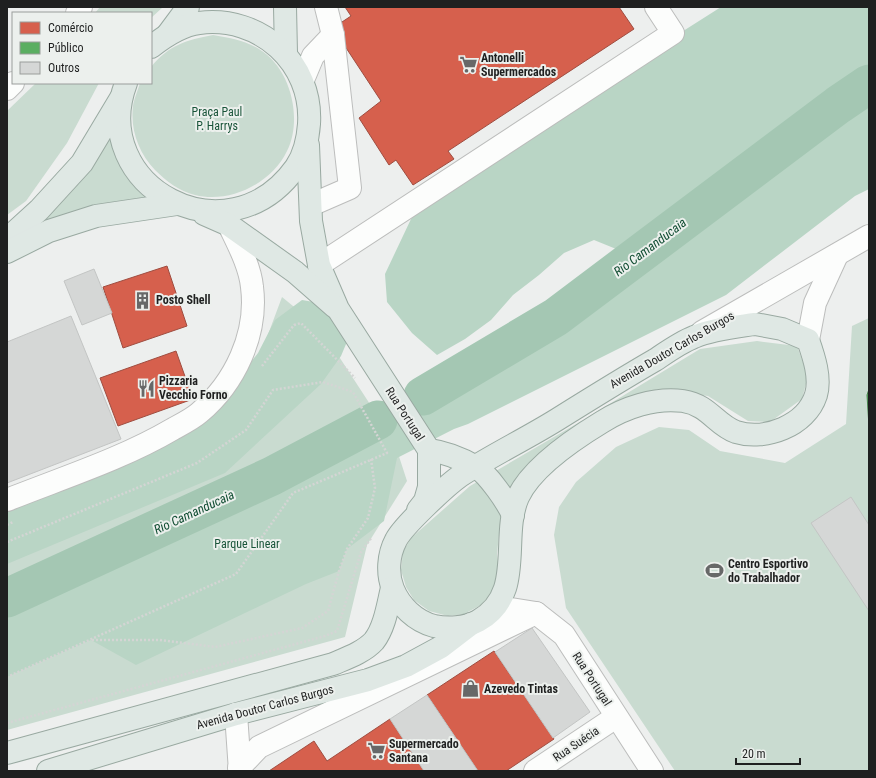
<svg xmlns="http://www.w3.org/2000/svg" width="876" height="778" font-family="'Roboto Condensed',sans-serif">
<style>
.green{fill:#c9dbd0}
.forest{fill:#b9d5c5}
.shops{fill:#d6604d;stroke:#9f4d40}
.public{fill:#5aae61;stroke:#48834e}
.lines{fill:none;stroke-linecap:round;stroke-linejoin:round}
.river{stroke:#a4c7b3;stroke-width:39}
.building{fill:#d5d7d6;stroke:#c3c5c4}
.minor-casing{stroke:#bcbdbc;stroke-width:24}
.major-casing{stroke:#99a9a1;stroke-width:24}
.path{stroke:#d4d5d4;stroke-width:2.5;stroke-dasharray:2 2;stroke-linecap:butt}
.minor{stroke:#fcfdfc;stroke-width:22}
.major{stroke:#dfe8e4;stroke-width:22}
.labels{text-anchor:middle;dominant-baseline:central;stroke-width:4;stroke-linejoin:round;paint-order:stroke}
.poi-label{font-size:12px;font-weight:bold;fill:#1f2020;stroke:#ecf0ed;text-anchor:start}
.park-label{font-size:12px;fill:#195439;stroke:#ecf0ed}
.street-label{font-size:12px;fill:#1f2020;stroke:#ecf0ed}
.water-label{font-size:13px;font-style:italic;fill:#104d32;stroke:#ecf0ed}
</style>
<rect width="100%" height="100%" fill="#edefee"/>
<g class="green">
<path d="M100,7H163L151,18V13H95Z"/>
<path d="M213,35C229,38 244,40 259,49C291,68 303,119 287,151C272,183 230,204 195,195C179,191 166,181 155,170C139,153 130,130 133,106C134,99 138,90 140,83H151V67C169,45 186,40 213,35Z"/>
<path d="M36,83H99L67,143L26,201L7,215V111Z"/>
<path d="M108,136L148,196L15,240Z"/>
<path d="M282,297L321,329L394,441L407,481L367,545L345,637L7,730V522L239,412Z"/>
<path d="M869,318V771H675L566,608L554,535L559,507L576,482L616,447L659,427L689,430L720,451L785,463L846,424L852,326Z"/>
<path d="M757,341L797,346L808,376L802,399L770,422L748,421L708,396L658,389L583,420L503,496L497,554L499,575L493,591L481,605L464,614L448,616L429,611L414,600L406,587L401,570L403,552L411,538L470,486L583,420L700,349Z"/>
</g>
<g class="forest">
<path d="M721,7H869V189L855,196L726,295L468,424L454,429L397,458L384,521L347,549L339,571L306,584L136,665L91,640L7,677V610L245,494L271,475L302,462L334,451L356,426L382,407L411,390L508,361L561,323L583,298L611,281L626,253L594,240L564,253L539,275L513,295L491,320L465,339L437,355L412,333L387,302L385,274L411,219L458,174Z"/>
<path d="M302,300L337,306L354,325L341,356L321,384L225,473L7,564V491L183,419L237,380L258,353L275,320Z"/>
</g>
<g class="shops">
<path d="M345,7H619L634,29L448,151L454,159L413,185L396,160L389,165L359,118L381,101L333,28L351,16Z"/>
<path d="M167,266L187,326L123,348L103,287Z"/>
<path d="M176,351L193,399L118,426L100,378Z"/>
<path d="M494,651L554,739L506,771H478L427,695Z"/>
<path d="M390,719L424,771H269L314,741L327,761Z"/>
</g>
<path class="public" d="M869,389V427L867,395Z"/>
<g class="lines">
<g class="river">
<path d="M423,396L556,317L838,105L869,84"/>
<path d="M7,598L272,476L378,420"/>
</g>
</g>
<g class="building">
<path d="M94,269L112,313L82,325L64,281Z"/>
<path d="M71,316L121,439L7,483V342Z"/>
<path d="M851,497L869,525V611L811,523Z"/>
<path d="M532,628L590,712L553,738L495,652Z"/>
<path d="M427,695L478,771H424L390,719Z"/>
</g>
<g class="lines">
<defs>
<g id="minor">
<path d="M77,13L81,7"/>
<path d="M303,80L313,56L333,35"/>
<path d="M7,89L13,83"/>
<path d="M311,205L350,188L333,35L326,7"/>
<path d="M319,265L673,33L656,7"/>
<path d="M702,332L869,236"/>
<path d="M808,340L815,303L837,255"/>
<path d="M7,500C62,478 122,459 173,429C182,424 192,419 199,413C235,383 258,334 252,287C250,266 238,244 229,225"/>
<path d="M491,612L511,609L536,613L564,635L652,771"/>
<path d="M236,714L240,771"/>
<path d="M239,768L259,747L536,613"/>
<path d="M535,771L616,717"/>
</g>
<g id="major">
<path d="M285,7L286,53"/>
<path d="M168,34L188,7"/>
<path d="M126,83C87,187 228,263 296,167C304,155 308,138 309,124C313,63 260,15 199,23C181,25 165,36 151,47"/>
<path d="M308,145L311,221L319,265L338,309L429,450V487L425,501L418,510"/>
<path d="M204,214L229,225L295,272L335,307"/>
<path d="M7,239L39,210L82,163L121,98"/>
<path d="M7,252L49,231L96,216L177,204"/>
<path d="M755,324L782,329L808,340C814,357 821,378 816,395C806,426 765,441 736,432C716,425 709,405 683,401C655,397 624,408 602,422C574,439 532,467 518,497C500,538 526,594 478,621C465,628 448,629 434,626C415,621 400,606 393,589C387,574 388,555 396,540C403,526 446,486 460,476C492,455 526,439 558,419C590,399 622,379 655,360C667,352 681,342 694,337C713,329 735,327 755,324Z"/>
<path d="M429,450C444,452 462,459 476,467C488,474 507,502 513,515"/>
<path d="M7,753L333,664C347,658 364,652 374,641C385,627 388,604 392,588"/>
<path d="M48,771L236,714L368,680L406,666L441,647L471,624"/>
</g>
</defs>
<use href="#minor" class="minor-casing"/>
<use href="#major" class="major-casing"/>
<g class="path">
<path d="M262,366L294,325L301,323L355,378"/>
<path d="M7,525L13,522"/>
<path d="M7,542L197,463L246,430L273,390L323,382L353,392L387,453L293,493L236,574L7,677"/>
<path d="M92,640H160L215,647L302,628L328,611L339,571L347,549L368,518L375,488L371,459"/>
<path d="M7,723L325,636L337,631L361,552L372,537"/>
</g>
<use href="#minor" class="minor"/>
<use href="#major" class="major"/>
</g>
<defs>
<symbol id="supermarket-bare" viewBox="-9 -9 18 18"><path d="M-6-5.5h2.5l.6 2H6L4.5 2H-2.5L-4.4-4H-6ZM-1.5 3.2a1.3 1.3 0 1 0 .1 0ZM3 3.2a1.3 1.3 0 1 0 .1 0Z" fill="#676868" stroke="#ecf0ed" stroke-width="2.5" paint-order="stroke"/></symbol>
<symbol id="building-bare" viewBox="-9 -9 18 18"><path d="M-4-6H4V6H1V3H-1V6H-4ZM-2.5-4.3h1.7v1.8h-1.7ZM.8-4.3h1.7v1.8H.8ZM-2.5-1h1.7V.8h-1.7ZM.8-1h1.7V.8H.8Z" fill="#676868" stroke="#ecf0ed" stroke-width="2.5" paint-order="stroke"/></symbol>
<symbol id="restaurant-bare" viewBox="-9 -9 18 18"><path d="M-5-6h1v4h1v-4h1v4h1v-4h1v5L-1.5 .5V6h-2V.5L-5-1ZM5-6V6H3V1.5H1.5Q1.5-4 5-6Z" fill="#676868" stroke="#ecf0ed" stroke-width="2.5" paint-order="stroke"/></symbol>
<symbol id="stadium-bare" viewBox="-9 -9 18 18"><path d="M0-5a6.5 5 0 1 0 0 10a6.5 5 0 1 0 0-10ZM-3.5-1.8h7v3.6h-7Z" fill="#676868" stroke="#ecf0ed" stroke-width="2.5" paint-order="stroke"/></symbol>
<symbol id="shop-bare" viewBox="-9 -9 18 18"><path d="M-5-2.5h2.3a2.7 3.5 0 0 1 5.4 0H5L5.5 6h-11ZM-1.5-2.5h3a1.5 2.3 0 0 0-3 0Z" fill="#676868" stroke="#ecf0ed" stroke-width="2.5" paint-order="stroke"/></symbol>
</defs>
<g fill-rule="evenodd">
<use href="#supermarket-bare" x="456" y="52" width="25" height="25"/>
<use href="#building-bare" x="130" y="288" width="25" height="25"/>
<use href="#restaurant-bare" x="134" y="376" width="25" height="25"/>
<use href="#stadium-bare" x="702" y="558" width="25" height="25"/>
<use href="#shop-bare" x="458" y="676" width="25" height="25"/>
<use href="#supermarket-bare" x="364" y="738" width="25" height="25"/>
</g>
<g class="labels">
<g class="poi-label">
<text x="481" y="58">Antonelli<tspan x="481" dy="14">Supermercados</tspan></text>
<text x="156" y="300">Posto Shell</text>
<text x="159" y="381">Pizzaria<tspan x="159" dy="14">Vecchio Forno</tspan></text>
<text x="728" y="564">Centro Esportivo<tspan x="728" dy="14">do Trabalhador</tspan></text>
<text x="484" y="689">Azevedo Tintas</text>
<text x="389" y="744">Supermercado<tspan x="389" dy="14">Santana</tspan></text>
</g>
<g class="park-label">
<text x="217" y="112">Praça Paul<tspan x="217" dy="14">P. Harrys</tspan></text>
<text x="247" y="544">Parque Linear</text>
</g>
<g class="street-label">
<text transform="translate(672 350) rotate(-30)">Avenida Doutor Carlos Burgos</text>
<text transform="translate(405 414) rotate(57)">Rua Portugal</text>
<text transform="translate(592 679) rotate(57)">Rua Portugal</text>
<text transform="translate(265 707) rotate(-15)">Avenida Doutor Carlos Burgos</text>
<text transform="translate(576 744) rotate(-34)">Rua Suécia</text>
</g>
<g class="water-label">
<text transform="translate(650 247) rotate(-37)">Rio Camanducaia</text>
<text transform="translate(194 512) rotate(-25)">Rio Camanducaia</text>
</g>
</g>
<rect width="876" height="778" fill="none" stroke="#1f2020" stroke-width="16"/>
<rect x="12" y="12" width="140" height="72" fill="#ecf0ed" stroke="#9a9d9b"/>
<rect x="20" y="22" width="20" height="12" fill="#d6604d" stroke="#9a9d9b"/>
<text x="48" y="32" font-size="12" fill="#1f2020">Comércio</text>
<rect x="20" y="42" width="20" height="12" fill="#5aae61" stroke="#9a9d9b"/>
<text x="48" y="52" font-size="12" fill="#1f2020">Público</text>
<rect x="20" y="62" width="20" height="12" fill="#d5d7d6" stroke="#9a9d9b"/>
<text x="48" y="72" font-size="12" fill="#1f2020">Outros</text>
<path d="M736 758v6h64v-6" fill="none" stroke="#1f2020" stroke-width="2"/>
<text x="742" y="758" font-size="12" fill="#1f2020" stroke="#ecf0ed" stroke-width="3" paint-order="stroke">20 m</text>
</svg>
